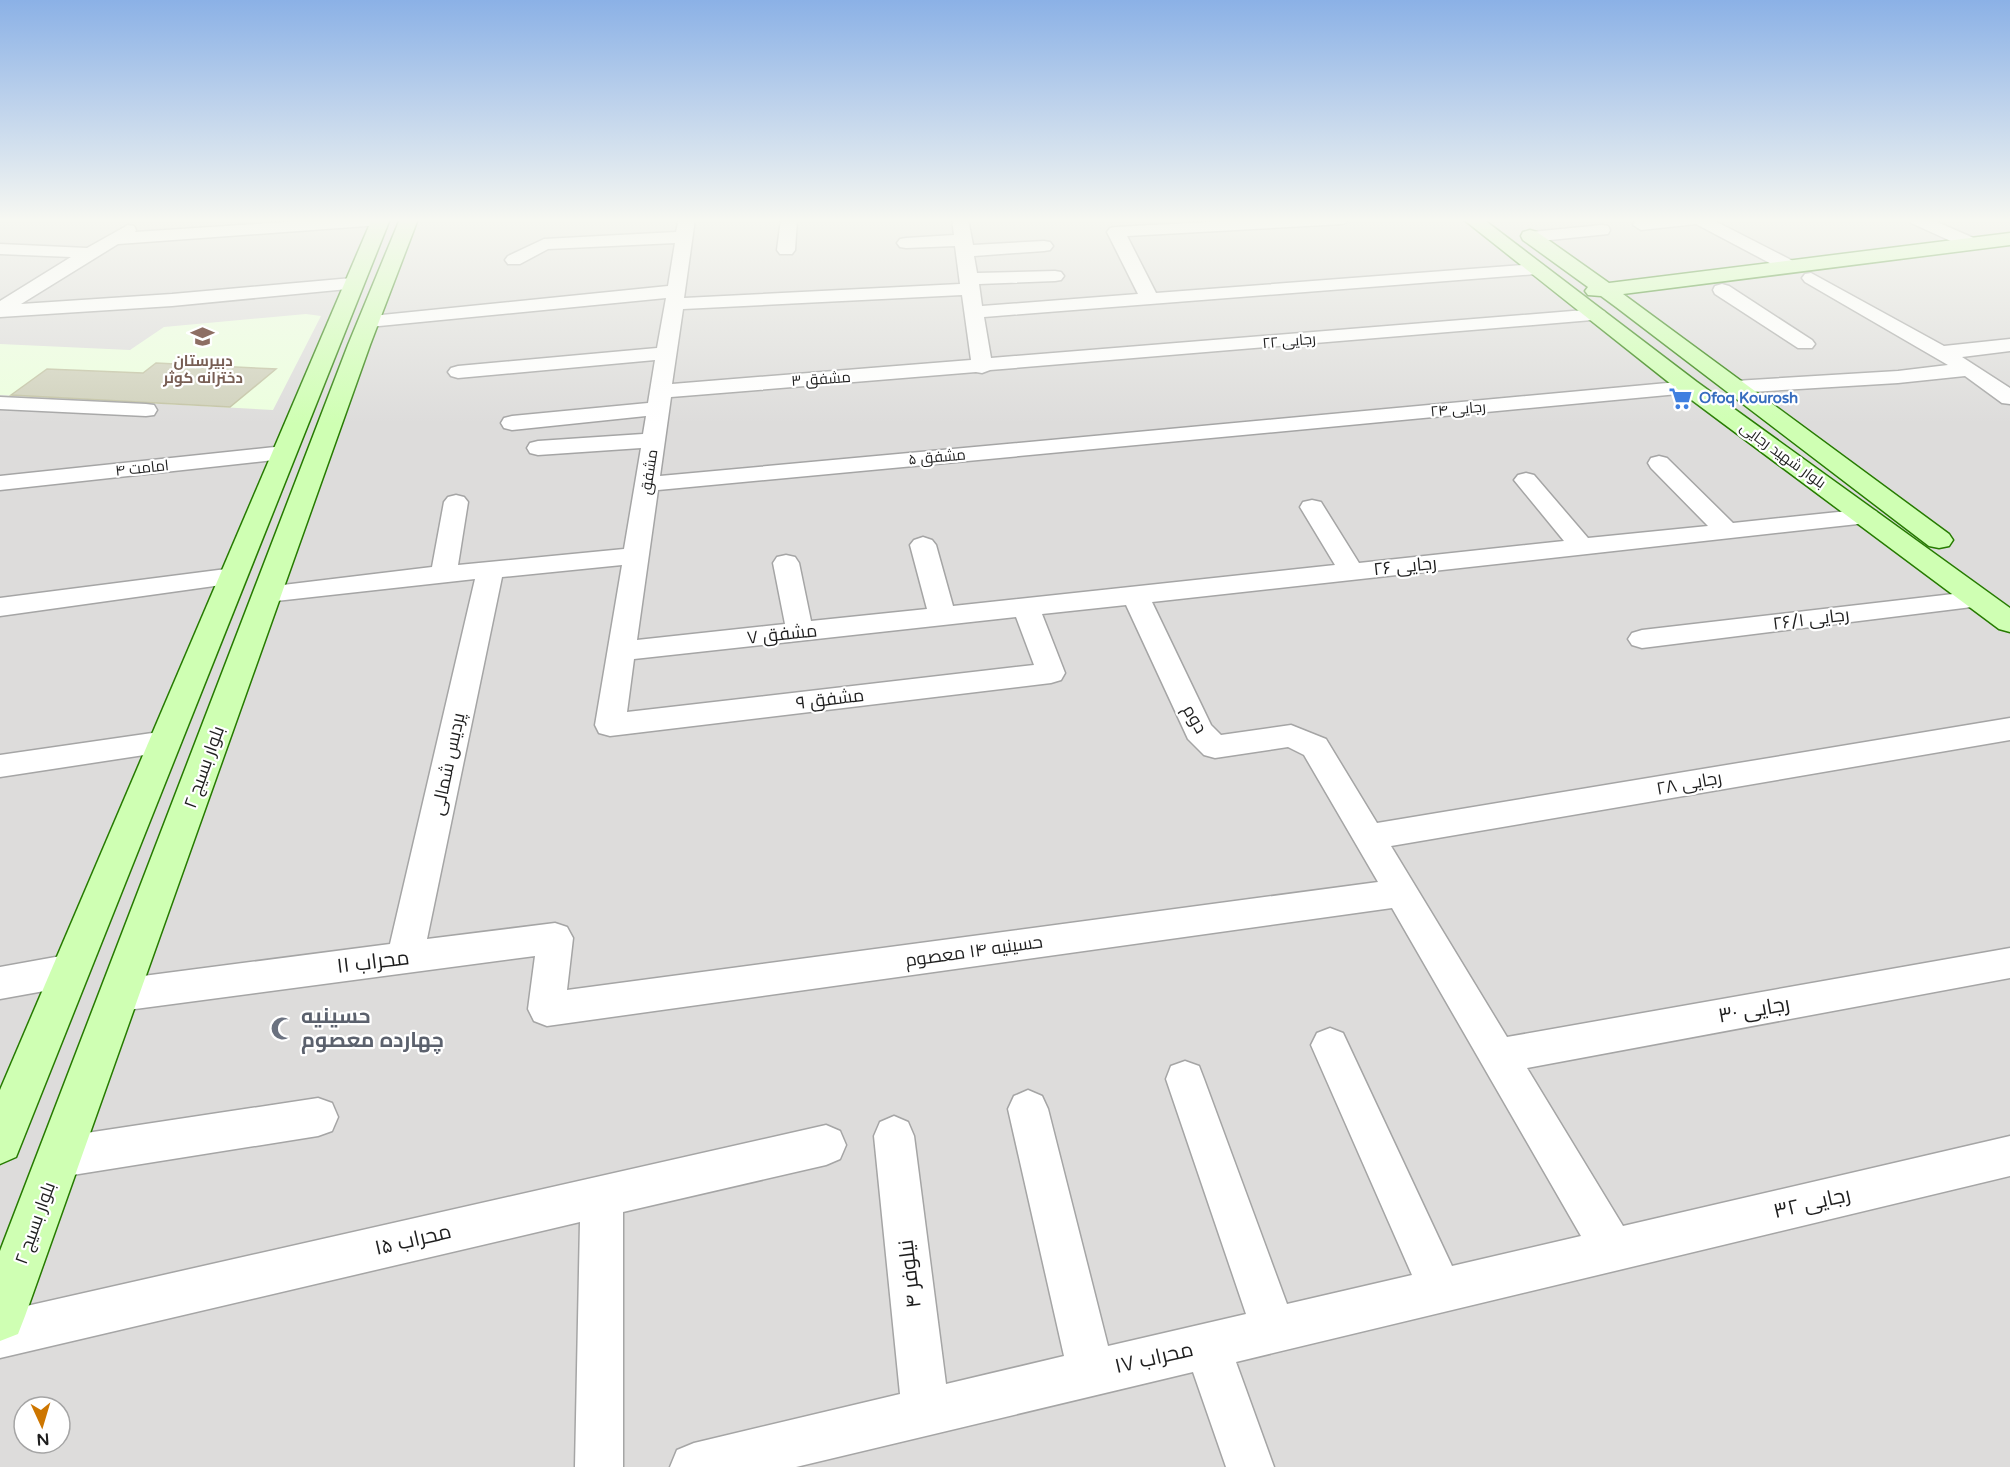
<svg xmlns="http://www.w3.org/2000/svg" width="2010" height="1467" font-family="'Varela Round',Cairo,sans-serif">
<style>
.residential{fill:#dddcdb;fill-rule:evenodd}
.education{fill:#ecffde}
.building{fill:#d0d1bc;stroke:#c3c3a4;stroke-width:1.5}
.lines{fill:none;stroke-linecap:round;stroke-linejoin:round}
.street-casing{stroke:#a5a5a5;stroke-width:3}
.secondary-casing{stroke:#267b00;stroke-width:3}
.street{fill:#fff;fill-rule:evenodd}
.secondary{fill:#cfffb3;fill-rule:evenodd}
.labels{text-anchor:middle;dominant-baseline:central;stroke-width:4.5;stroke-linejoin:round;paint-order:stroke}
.far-street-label{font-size:15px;fill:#1e1e1e;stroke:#fff}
.far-education-label{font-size:15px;font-weight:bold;fill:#785e54;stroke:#fff}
.far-shop-label{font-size:15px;font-weight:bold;fill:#366cbe;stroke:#fff;text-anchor:start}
.street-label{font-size:18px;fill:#1e1e1e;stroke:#fff}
.near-street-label{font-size:21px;fill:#1e1e1e;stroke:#fff}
.near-worship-label{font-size:21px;font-weight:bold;fill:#5b616d;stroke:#fff;text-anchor:start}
</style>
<rect width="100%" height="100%" fill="#edf0e3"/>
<path class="residential" d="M0,219H2010V1467H0ZM24,1407H60V1443H24Z"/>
<path class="education" d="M306,314L321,316L273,410L0,395V344L130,350L164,327Z"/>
<path class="building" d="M156,363L276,369L230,407L11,395L47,369L143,373Z"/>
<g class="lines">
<defs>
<g id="street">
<path d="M329,219L388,220L380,225L118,244L21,304L172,294L352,278L358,280L361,284L358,288L172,306L0,317V301L71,257L0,254V244L87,248L128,225L134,226L136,230L135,232Z"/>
<path d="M679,219H695L684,298L960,284L955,246L906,248L900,247L897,243L900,239L906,238L954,235L952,219H968L973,245L1044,241L1050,242L1053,246L1050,250L1044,251L974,256L977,273L1055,271L1061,272L1064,276L1061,280L1055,281L979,284L982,306L1138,294L1107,232L1110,228L1116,227L1262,219H1351L1343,224L1127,236L1156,293L1537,264L1543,265L1546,269L1543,273L1537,274L984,317L991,358L1597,309L1604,311L1607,315L1604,319L990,370L982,373L976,372L671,397L660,476L1689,381L1696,383L1700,387L1696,391L1689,393L658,490L637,640L785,624L773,563L777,557L786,555L795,557L799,563L811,621L927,609L910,545L914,540L923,537L932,540L936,545L953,606L1335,565L1300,507L1303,502L1312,500L1321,502L1359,563L1564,541L1514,480L1518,475L1526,473L1534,475L1588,538L1708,526L1651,468L1648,463L1651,458L1659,456L1667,458L1733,523L1867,509L1876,511L1879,516L1876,521L1867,523L1152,602L1211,725L1221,735L1291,725L1326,739L1377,823L2010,718V740L1391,846L1507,1037L2010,948V978L1527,1068L1623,1226L2010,1136V1176L1236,1362L1274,1467H1226L1193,1372L796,1467H670L677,1450L694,1443L900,1394L874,1136L880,1122L894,1116L908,1122L914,1136L946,1384L1064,1356L1008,1109L1014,1096L1028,1090L1042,1096L1048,1109L1108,1346L1246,1314L1166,1079L1171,1066L1185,1061L1199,1066L1204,1079L1287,1304L1412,1275L1311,1045L1317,1033L1330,1028L1343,1033L1452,1266L1581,1236L1392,908L547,1026L534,1021L528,1009L535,956L120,1011L107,1006L102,995L107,984L120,979L390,944L475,579L267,602L258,600L254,594L258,588L432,567L444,502L448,497L456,495L464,497L468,502L458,565L624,549L641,448L538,455L530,453L527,448L530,443L538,441L643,434L646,416L512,430L504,428L501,423L504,418L512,416L648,403L655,360L458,378L451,376L448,372L451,368L458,366L657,348L666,298L369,327L362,325L359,321L362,317L668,286L675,243L548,249L520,264H508L505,260L508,256L544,239L676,232ZM962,295L971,360L672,384L683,309ZM622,565L595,725L599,733L610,736L1051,683L1061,680L1065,673L1042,614L1126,605L1188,739L1204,755L1215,758L1288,747L1304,755L1378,882L567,990L573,938L567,927L555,923L427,939L502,577ZM1016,617L1034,665L627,712L634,659Z"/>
<path d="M781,219H797L795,250L792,254H780L777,250Z"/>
<path d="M1654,219H1711L1795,262L1798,266L1795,270H1783L1696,224L1641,230L1633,225L1635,221Z"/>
<path d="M1909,219H1930L1976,239L1979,243L1976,247H1964L1911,223Z"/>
<path d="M1602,225L1608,226L1610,230L1608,234L1531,242L1525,241L1522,237L1525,233L1531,232Z"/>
<path d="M1811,273L1944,346L2010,339V351L1962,357L2010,388V404L2002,403L1965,376L1898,383L1735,393L1728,391L1724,387L1728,383L1735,381L1898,371L1948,365L1805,282L1802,278L1805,274Z"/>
<path d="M1722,284L1729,286L1812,340L1815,344L1812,348H1798L1715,294L1713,290L1715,286Z"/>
<path d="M0,397L146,404L154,405L157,410L154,415L146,416L0,409Z"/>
<path d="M284,446L292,448L295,453L292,458L0,490V476Z"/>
<path d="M234,568L243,570L247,576L243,582L0,616V598Z"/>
<path d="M1979,591L1988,593L1992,599L1988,605L1642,648L1632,645L1628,639L1632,633L1642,630Z"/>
<path d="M166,731L177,734L181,742L177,750L0,777V755Z"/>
<path d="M72,954L85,959L90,970L85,981L72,986L0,999V967Z"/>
<path d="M318,1098L332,1103L338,1117L332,1131L318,1136L60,1177L46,1171L40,1157L46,1143L60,1137Z"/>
<path d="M826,1125L840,1131L846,1145L840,1159L826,1165L623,1212V1467H575L580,1222L0,1358V1312Z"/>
</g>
<g id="secondary">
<path d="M372,219H390L22,1142L16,1157L0,1164V1090Z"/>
<path d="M400,219H418L370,345L25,1316L18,1334L0,1341V1251L348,345Z"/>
<path d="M1463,219H1483L1697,382L2010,608V632L1999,629L1681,392Z"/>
<path d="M1530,230L1537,232L1609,283L2010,233V245L1623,294L1949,534L1953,540L1949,546L1939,548L1929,546L1616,307L1601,296L1588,295L1585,291L1588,287L1523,240L1521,236L1523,232Z"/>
</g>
</defs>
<use href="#street" class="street-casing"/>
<use href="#secondary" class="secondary-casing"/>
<use href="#street" class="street"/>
<use href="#secondary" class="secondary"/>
</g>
<linearGradient id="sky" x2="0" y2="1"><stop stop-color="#8bb1e6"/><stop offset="0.52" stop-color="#f7f8f2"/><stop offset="1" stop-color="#f7f8f2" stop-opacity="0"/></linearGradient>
<rect width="2010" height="424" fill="url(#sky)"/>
<defs>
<symbol id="school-bare" viewBox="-9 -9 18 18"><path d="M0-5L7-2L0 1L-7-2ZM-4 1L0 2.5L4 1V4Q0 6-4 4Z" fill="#8d6e63" stroke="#fff" stroke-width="2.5" paint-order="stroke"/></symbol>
<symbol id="supermarket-bare" viewBox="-9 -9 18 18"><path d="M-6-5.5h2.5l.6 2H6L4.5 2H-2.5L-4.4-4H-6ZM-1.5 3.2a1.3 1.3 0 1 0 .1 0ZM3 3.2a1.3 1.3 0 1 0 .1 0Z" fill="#3f7fe0" stroke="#fff" stroke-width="2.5" paint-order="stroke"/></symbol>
<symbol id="mosque-bare" viewBox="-9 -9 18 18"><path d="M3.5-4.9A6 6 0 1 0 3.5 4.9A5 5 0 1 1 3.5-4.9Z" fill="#6b7280" stroke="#fff" stroke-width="2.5" paint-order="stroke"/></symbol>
</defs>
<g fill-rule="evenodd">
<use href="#school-bare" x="186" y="320" width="33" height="33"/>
<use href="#supermarket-bare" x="1664" y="382" width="33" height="33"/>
<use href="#mosque-bare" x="266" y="1012" width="33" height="33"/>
</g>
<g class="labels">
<g class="far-street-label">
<text transform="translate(1289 341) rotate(-5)">رجایی ۲۲</text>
<text transform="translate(821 379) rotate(-4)">مشفق ۳</text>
<text transform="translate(1458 409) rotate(-5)">رجایی ۲۴</text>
<text transform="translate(1783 455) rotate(36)">بلوار شهید رجایی</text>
<text transform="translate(937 457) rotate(-5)">مشفق ۵</text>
<text transform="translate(142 468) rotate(-6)">امامت ۴</text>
<text transform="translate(649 472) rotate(-81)">مشفق</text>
</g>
<g class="far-education-label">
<text x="203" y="361">دبیرستان<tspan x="203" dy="17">دخترانه کوثر</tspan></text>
</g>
<g class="far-shop-label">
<text x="1699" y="398">Ofoq Kourosh</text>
</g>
<g class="street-label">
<text transform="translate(1405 566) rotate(-6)">رجایی ۲۶</text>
<text transform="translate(1811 619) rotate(-7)">رجایی ۲۶/۱</text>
<text transform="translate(782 634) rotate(-6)">مشفق ۷</text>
<text transform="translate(830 699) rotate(-7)">مشفق ۹</text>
<text transform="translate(1195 719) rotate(60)">دوم</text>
<text transform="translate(448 764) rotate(-78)">پردیس شمالی</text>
<text transform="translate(204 767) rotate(-70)">بلوار بسیج ۲</text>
<text transform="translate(1689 783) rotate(-10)">رجایی ۲۸</text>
<text transform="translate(974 951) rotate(-8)">حسینیه ۱۴ معصوم</text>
<text transform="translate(35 1223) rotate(-70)">بلوار بسیج ۲</text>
</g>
<g class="near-street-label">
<text transform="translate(373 962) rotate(-7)">محراب ۱۱</text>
<text transform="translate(1754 1010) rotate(-10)">رجایی ۳۰</text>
<text transform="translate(1812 1203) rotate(-13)">رجایی ۳۲</text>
<text transform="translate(413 1240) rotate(-13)">محراب ۱۵</text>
<text transform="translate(910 1274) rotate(-97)">نیلوفر ۴</text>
<text transform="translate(1154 1358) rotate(-13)">محراب ۱۷</text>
</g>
<g class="near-worship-label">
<text x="301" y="1016">حسینیه<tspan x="301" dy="24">چهارده معصوم</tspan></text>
</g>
</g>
<g transform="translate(42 1425) rotate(176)"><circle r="28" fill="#ffffff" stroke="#a5a5a5" stroke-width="1.5"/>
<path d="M0-4.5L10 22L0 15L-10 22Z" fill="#cd7600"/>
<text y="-9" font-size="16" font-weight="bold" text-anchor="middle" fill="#1e1e1e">N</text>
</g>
</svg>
